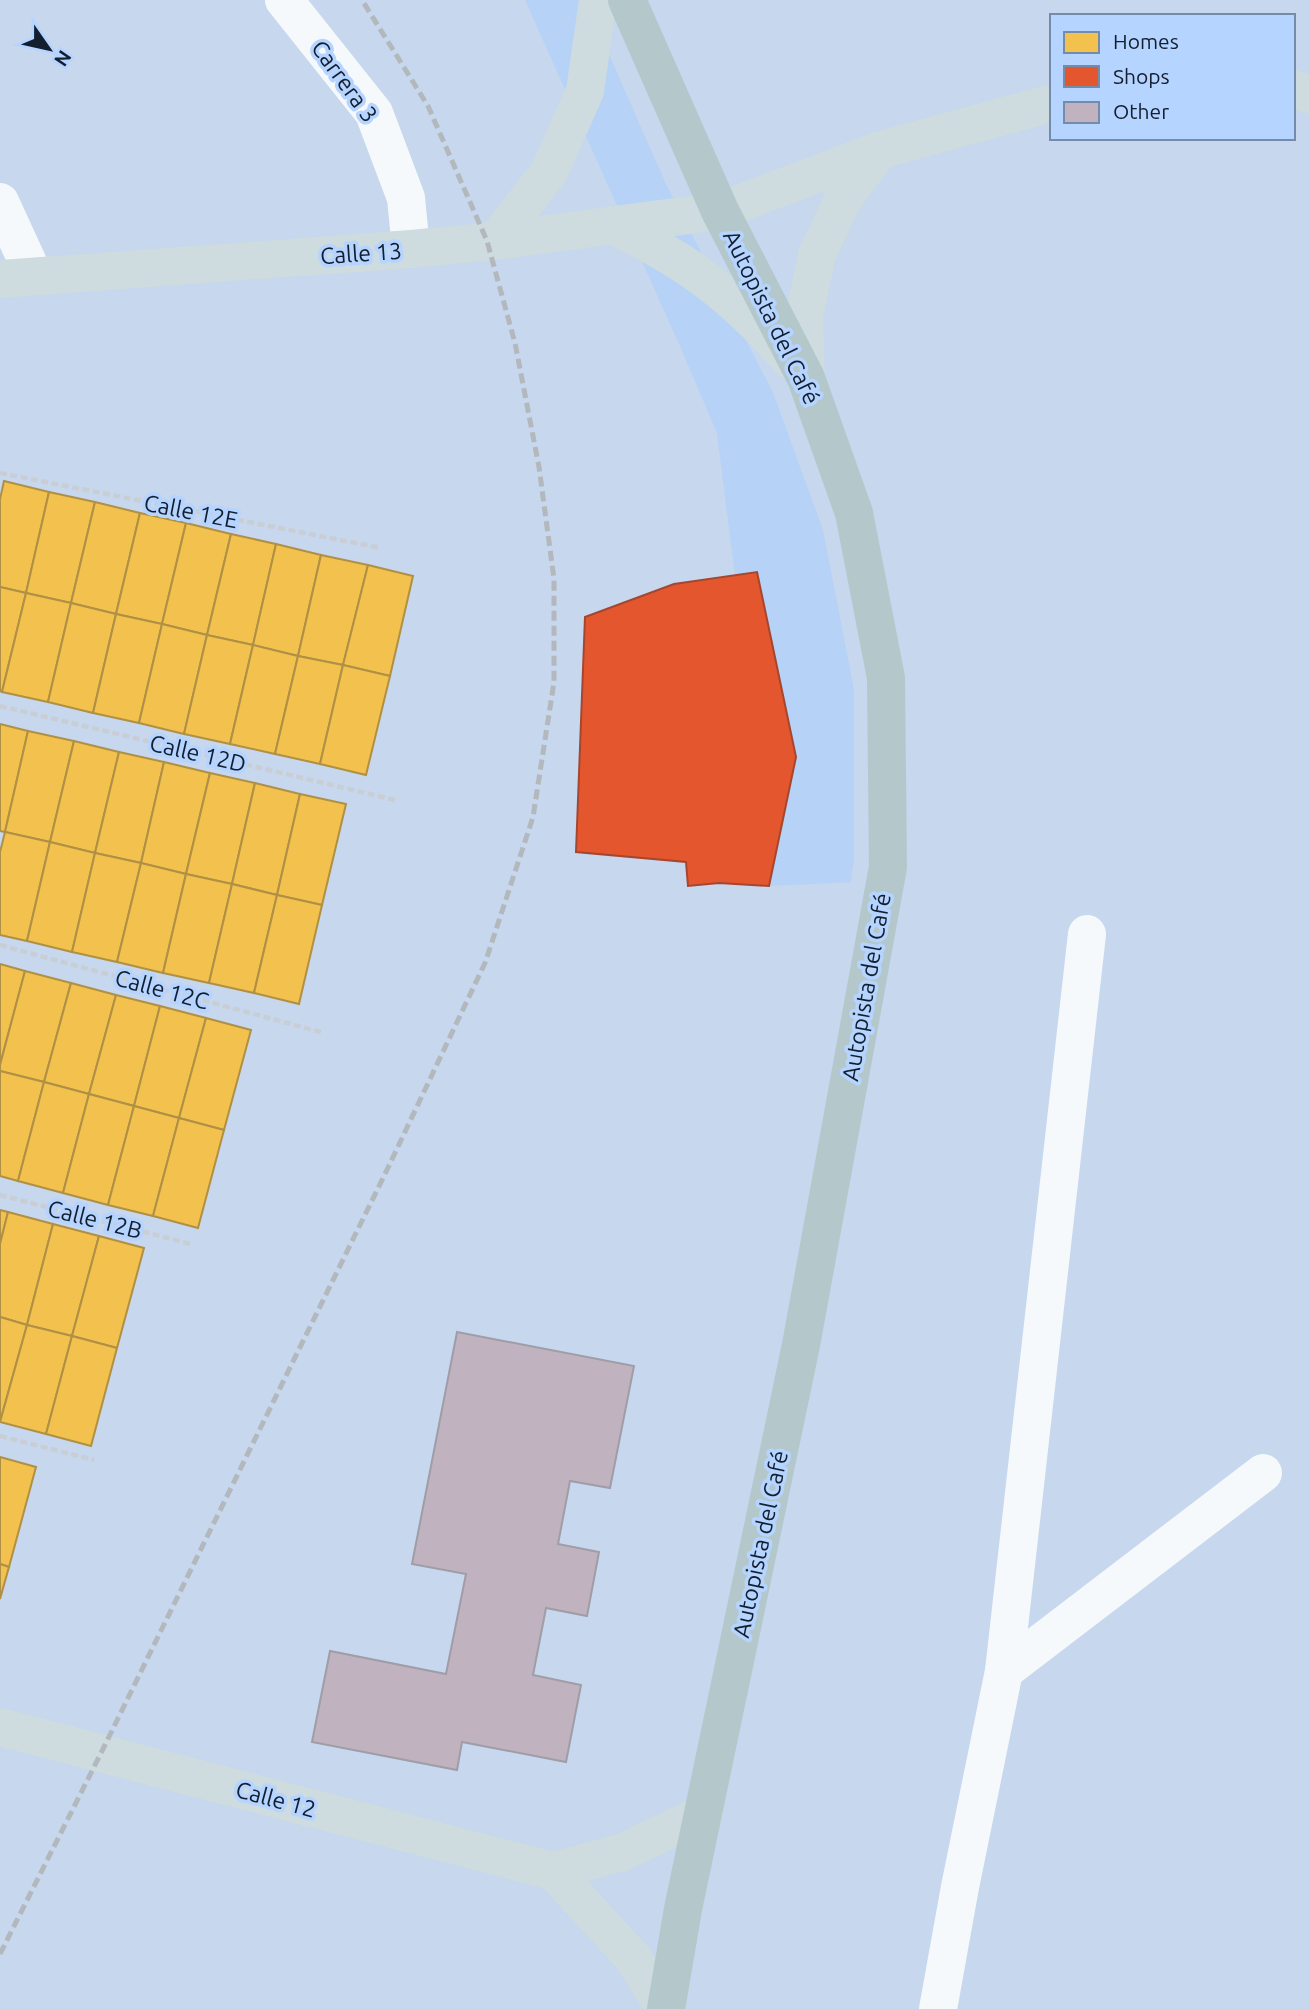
<svg xmlns="http://www.w3.org/2000/svg" width="1309" height="2009" font-family="Ubuntu,sans-serif">
<style>
.built{fill:#b6d2f6}
.homes{fill:#f2c14e;stroke:#af9044;stroke-width:2}
.shops{fill:#e4572e;stroke:#a5462e;stroke-width:2}
.building{fill:#c0b2be;stroke:#9f9da8;stroke-width:2}
.lines{fill:none;stroke-linecap:round;stroke-linejoin:round}
.path{stroke:#c9ced5;stroke-width:4.5;stroke-dasharray:7 3.5;stroke-linecap:butt}
.minor{stroke:#f6f9fc;stroke-width:38}
.major{stroke:#cedbdf;stroke-width:38}
.highway{stroke:#b4c8cc;stroke-width:38}
.rail{stroke:#b3b8bd;stroke-width:5;stroke-dasharray:10 5;stroke-linecap:butt}
.labels{text-anchor:middle;dominant-baseline:central;stroke-width:7;stroke-linejoin:round;paint-order:stroke}
.street-label{font-size:23px;fill:#131e2e;stroke:#b5d4ff}
</style>
<rect width="100%" height="100%" fill="#c6d7ee"/>
<path class="built" d="M525,0H585L665,182L773,393L823,530L854,690V856L851,882L769,886L796,757L757,572L735,575L717,433L680,346Z"/>
<g class="homes">
<path d="M4,481L49,492L26,593L0,587V499Z"/>
<path d="M49,492L95,502L71,603L26,593Z"/>
<path d="M95,502L140,513L116,614L71,603Z"/>
<path d="M140,513L186,523L162,624L116,614Z"/>
<path d="M186,523L231,534L207,635L162,624Z"/>
<path d="M231,534L276,544L253,645L207,635Z"/>
<path d="M276,544L321,555L298,656L253,645Z"/>
<path d="M321,555L368,565L343,665L298,656Z"/>
<path d="M368,565L413,576L390,676L343,665Z"/>
<path d="M0,587L26,593L2,692L0,691Z"/>
<path d="M26,593L71,603L48,702L2,692Z"/>
<path d="M71,603L116,614L93,713L48,702Z"/>
<path d="M116,614L162,624L139,723L93,713Z"/>
<path d="M162,624L207,635L184,734L139,723Z"/>
<path d="M207,635L253,645L230,744L184,734Z"/>
<path d="M253,645L298,656L275,754L230,744Z"/>
<path d="M298,656L343,665L320,764L275,754Z"/>
<path d="M343,665L390,676L366,775L320,764Z"/>
<path d="M0,724L28,731L5,832L0,831Z"/>
<path d="M28,731L74,741L50,842L5,832Z"/>
<path d="M74,741L119,752L95,853L50,842Z"/>
<path d="M119,752L164,762L141,863L95,853Z"/>
<path d="M164,762L210,773L186,874L141,863Z"/>
<path d="M210,773L255,783L232,884L186,874Z"/>
<path d="M255,783L300,794L277,895L232,884Z"/>
<path d="M300,794L346,804L322,905L277,895Z"/>
<path d="M5,832L50,842L27,941L0,935V852Z"/>
<path d="M50,842L95,853L72,952L27,941Z"/>
<path d="M95,853L141,863L117,962L72,952Z"/>
<path d="M141,863L186,874L163,973L117,962Z"/>
<path d="M186,874L232,884L209,983L163,973Z"/>
<path d="M232,884L277,895L254,993L209,983Z"/>
<path d="M277,895L322,905L299,1004L254,993Z"/>
<path d="M0,964L25,971L0,1065Z"/>
<path d="M25,971L71,983L44,1082L0,1071V1065Z"/>
<path d="M71,983L116,995L89,1094L44,1082Z"/>
<path d="M116,995L160,1006L134,1106L89,1094Z"/>
<path d="M160,1006L206,1018L179,1118L134,1106Z"/>
<path d="M206,1018L251,1030L224,1130L179,1118Z"/>
<path d="M0,1071L44,1082L18,1181L0,1176Z"/>
<path d="M44,1082L89,1094L63,1193L18,1181Z"/>
<path d="M89,1094L134,1106L108,1205L63,1193Z"/>
<path d="M134,1106L179,1118L153,1216L108,1205Z"/>
<path d="M179,1118L224,1130L198,1228L153,1216Z"/>
<path d="M0,1210L8,1212L0,1244Z"/>
<path d="M8,1212L53,1224L27,1325L0,1317V1244Z"/>
<path d="M53,1224L99,1236L72,1336L27,1325Z"/>
<path d="M99,1236L144,1248L117,1348L72,1336Z"/>
<path d="M0,1317L27,1325L0,1422Z"/>
<path d="M27,1325L72,1336L46,1434L0,1422Z"/>
<path d="M72,1336L117,1348L91,1446L46,1434Z"/>
<path d="M0,1457L36,1467L9,1567L0,1564Z"/>
<path d="M0,1564L9,1567L0,1599Z"/>
</g>
<path class="shops" d="M757,572L796,757L769,886L719,883L688,886L686,862L576,852L585,617L674,584Z"/>
<path class="building" d="M457,1332L634,1366L610,1488L570,1481L558,1544L599,1552L587,1616L546,1608L533,1675L581,1685L566,1762L462,1742L457,1770L312,1742L330,1651L446,1674L466,1574L412,1564Z"/>
<g class="lines">
<g class="path">
<path d="M0,473L381,548"/>
<path d="M0,706L395,800"/>
<path d="M0,945L324,1033"/>
<path d="M0,1195L191,1244"/>
<path d="M0,1436L94,1460"/>
</g>
<g class="minor">
<path d="M284,0L374,113L406,198L411,249"/>
<path d="M0,202L34,276"/>
<path d="M1004,1671L1263,1473"/>
<path d="M938,2009L960,1887L1004,1671L1087,934"/>
</g>
<g class="major">
<path d="M1293,89L1309,94"/>
<path d="M612,225C630,234 648,243 665,253C713,280 755,319 791,361"/>
<path d="M495,241L549,172L585,91L598,0"/>
<path d="M0,279L411,249L495,241L720,211L880,150L1052,103"/>
<path d="M806,378L804,316L817,255L843,199L880,150"/>
<path d="M0,1727L553,1871L623,1852L704,1813"/>
<path d="M553,1871L633,1958L665,2009"/>
</g>
<path class="highway" d="M627,0L720,211L806,378L854,513L886,678L888,867L801,1345L683,1909L666,2009"/>
<path class="rail" d="M0,1954L101,1753L385,1174L485,963L533,817L554,682V579L539,467L515,343L487,241L428,106L362,0"/>
</g>
<g class="labels">
<g class="street-label">
<text transform="translate(345 81) rotate(54)">Carrera 3</text>
<text transform="translate(361 253) rotate(-4)">Calle 13</text>
<text transform="translate(772 317) rotate(64)">Autopista del Café</text>
<text transform="translate(191 511) rotate(11)">Calle 12E</text>
<text transform="translate(198 753) rotate(13)">Calle 12D</text>
<text transform="translate(866 987) rotate(-80)">Autopista del Café</text>
<text transform="translate(162 989) rotate(15)">Calle 12C</text>
<text transform="translate(95 1219) rotate(14)">Calle 12B</text>
<text transform="translate(760 1544) rotate(-78)">Autopista del Café</text>
<text transform="translate(276 1799) rotate(15)">Calle 12</text>
</g>
</g>
<rect x="1050" y="14" width="245" height="126" fill="#b5d4ff" stroke="#748bab" stroke-width="2"/>
<rect x="1064" y="32" width="35" height="21" fill="#f2c14e" stroke="#748bab" stroke-width="2"/>
<text x="1113" y="49" font-size="21" fill="#131e2e">Homes</text>
<rect x="1064" y="66" width="35" height="21" fill="#e4572e" stroke="#748bab" stroke-width="2"/>
<text x="1113" y="84" font-size="21" fill="#131e2e">Shops</text>
<rect x="1064" y="102" width="35" height="21" fill="#c0b2be" stroke="#748bab" stroke-width="2"/>
<text x="1113" y="119" font-size="21" fill="#131e2e">Other</text>
<g transform="translate(49 49) rotate(124)" stroke="#b5d4ff" stroke-width="5" paint-order="stroke">
<path d="M0-5L12 26L0 18L-12 26Z" fill="#131e2e"/>
<text y="-10" font-size="19" font-weight="bold" text-anchor="middle" fill="#131e2e">N</text>
</g>
</svg>
